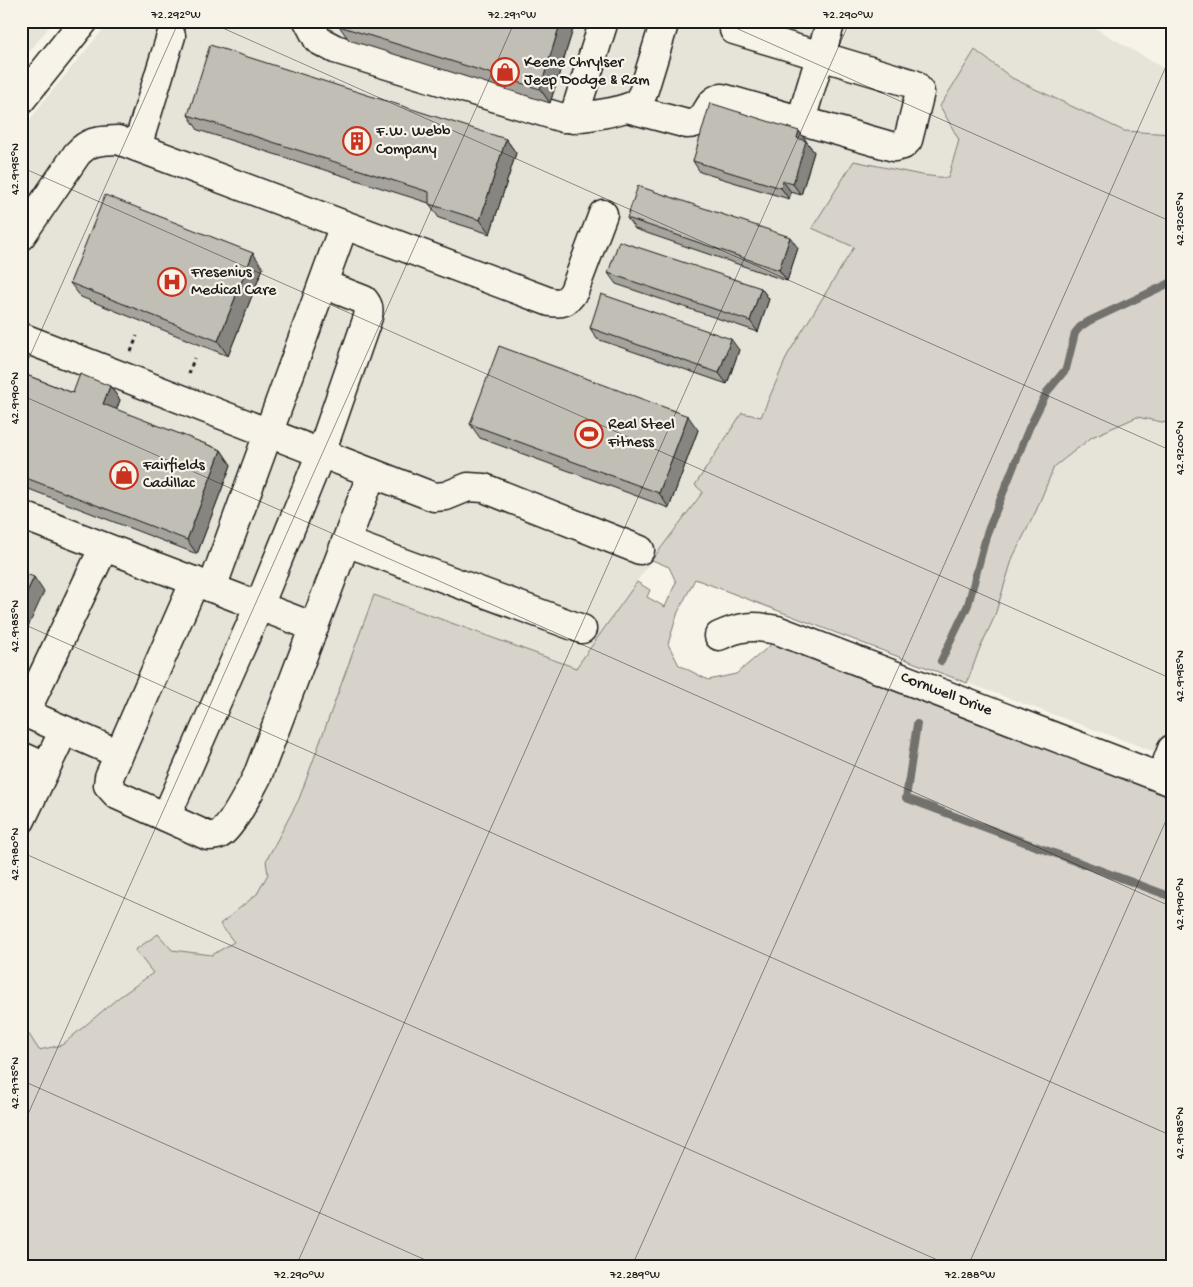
<svg xmlns="http://www.w3.org/2000/svg" width="1193" height="1287" font-family="'Gochi Hand',sans-serif">
<style>
.built{fill:#e6e3d9}
.green{fill:#d7d3cb;stroke:#7a7874}
.lines{fill:none;stroke-linecap:round;stroke-linejoin:round}
.stream{stroke:#72716c;stroke-width:8}
.minor-casing{stroke:#1c1c1c;stroke-width:31}
.major-casing{stroke:#1c1c1c;stroke-width:31}
.path{stroke:#1c1c1c;stroke-width:3;stroke-dasharray:4 4;stroke-linecap:butt}
.minor{stroke:#f7f3e8;stroke-width:28}
.major{stroke:#f7f3e8;stroke-width:28}
.wall{fill:#a5a39c;stroke:#1c1c1c}
.shaded-wall{fill:#86857f;stroke:#1c1c1c}
.building{fill:#c0beb5;stroke:#1c1c1c}
.ticks{fill:none;stroke:#1c1c1c;stroke-width:1;stroke-opacity:0.45}
.labels{text-anchor:middle;dominant-baseline:central;stroke-width:4.5;stroke-linejoin:round;paint-order:stroke}
.poi-label{font-size:16px;fill:#1c1c1c;stroke:#f7f3e8;text-anchor:start}
.street-label{font-size:16px;fill:#1c1c1c;stroke:#f7f3e8}
.neatline{fill:none;stroke:#1c1c1c;stroke-width:2}
.ticks-label{font-size:12px;text-anchor:middle;fill:#1c1c1c}
</style>
<rect width="100%" height="100%" fill="#f7f3e8"/>
<filter id="ink" filterUnits="userSpaceOnUse"><feTurbulence type="fractalNoise" baseFrequency=".02" numOctaves="2"/><feDisplacementMap in="SourceGraphic" scale="10" xChannelSelector="R" yChannelSelector="G"/><feConvolveMatrix kernelMatrix="1 2 1 2 8 2 1 2 1" color-interpolation-filters="sRGB"/></filter>
<g filter="url(#ink)">
<g class="built">
<path d="M21,21H54L21,62Z"/>
<path d="M110,21H1083L1172,73V134L1124,131L1012,78L975,51L940,106L959,140L948,178L921,175L854,247L788,354L761,417L696,485L703,492L652,560L576,668L374,595L299,799L266,861L268,874L257,894L231,914L234,942L212,955L172,950L157,934L153,973L118,998L62,1045L39,1050L21,1022V959L28,954L21,950V132L43,102Z"/>
<path d="M1137,417L1172,424V758L967,683L979,650L994,618L1013,557L1036,511L1054,467L1092,437Z"/>
</g>
<path class="green" d="M975,50L1012,78L1124,131L1172,134V424L1137,417L1092,437L1054,467L1036,511L1013,557L994,618L979,650L967,683L695,579L678,612L668,644L679,665L708,680L736,674L773,643L989,726L1172,793V1266H21V1022L39,1050L62,1045L118,998L153,973L135,950L158,934L172,950L212,955L234,942L220,924L257,894L268,874L266,861L299,799L374,595L576,668L637,582L650,590L647,597L665,607L676,582L669,567L652,560L703,492L695,485L742,413L761,417L788,354L854,247L812,228L854,161L921,175L948,178L959,140L940,106Z"/>
<g class="lines">
<g class="stream">
<path d="M941,661L968,605L987,533L1029,428L1047,392L1066,369L1075,333L1080,327L1089,321L1172,282"/>
<path d="M917,724L906,798L1172,897"/>
</g>
<defs>
<g id="minor">
<path d="M308,21L318,40L335,49L563,118C575,119 628,111 637,103C639,101 641,96 643,93L665,21"/>
<path d="M627,108L687,124C710,124 705,99 722,98L894,147L903,145L908,140L920,92L914,84L734,30"/>
<path d="M573,119L604,21"/>
<path d="M801,120L831,21"/>
<path d="M137,147L171,36"/>
<path d="M21,236L77,154C90,140 99,141 118,140L550,302C562,304 567,302 574,291L603,214"/>
<path d="M21,337L434,497L446,496L468,487L484,488L640,550"/>
<path d="M21,515L314,627"/>
<path d="M346,542L582,629"/>
<path d="M195,581L109,777L108,785L117,795L208,836C213,836 216,836 220,834C232,827 250,790 257,777L372,473"/>
<path d="M212,588L344,225"/>
<path d="M719,636C741,626 753,625 777,630L1172,782"/>
<path d="M21,711L119,754"/>
<path d="M25,713L104,547"/>
<path d="M21,756L46,767"/>
<path d="M1161,778L1172,749"/>
<path d="M166,817L259,606L321,453L368,317C369,309 369,306 364,300L323,284"/>
<path d="M21,820L64,730"/>
</g>
<path id="major" d="M21,100L84,21"/>
</defs>
<use href="#minor" class="minor-casing"/>
<use href="#major" class="major-casing"/>
<g class="path">
<path d="M131,352L137,336"/>
<path d="M189,374L194,358"/>
</g>
<use href="#minor" class="minor"/>
<use href="#major" class="major"/>
</g>
<g class="wall">
<path d="M340,21H571L574,26L550,103L349,40L339,26Z"/>
<path d="M188,115L506,139L516,153L490,234L439,218L429,203L198,130Z"/>
<path d="M799,131L814,152L801,195L791,192L789,199L700,172L693,161Z"/>
<path d="M627,218L798,248L787,281L635,229Z"/>
<path d="M263,268L228,356L81,297L70,283Z"/>
<path d="M608,273L761,288L769,299L758,332L616,284Z"/>
<path d="M590,328L739,350L727,384L597,339Z"/>
<path d="M21,373L73,393L110,386L120,400L116,410L221,450L231,465L197,554L21,486Z"/>
<path d="M470,424L698,430L669,508L480,438Z"/>
</g>
<g class="shaded-wall">
<path d="M561,21H571L574,26L550,103L540,89Z"/>
<path d="M799,131L814,152L801,195L793,184L797,138Z"/>
<path d="M506,139L516,153L490,234L480,220Z"/>
<path d="M783,181L791,192L789,199L781,188Z"/>
<path d="M790,237L798,248L787,281L779,270Z"/>
<path d="M253,253L263,268L228,356L218,341Z"/>
<path d="M761,288L769,299L758,332L750,321Z"/>
<path d="M731,339L739,350L727,384L719,373Z"/>
<path d="M110,386L120,400L113,419L103,404Z"/>
<path d="M688,416L698,430L669,508L659,493Z"/>
<path d="M221,450L231,465L197,554L187,540Z"/>
<path d="M34,577L44,592L21,642V605Z"/>
</g>
<g class="building">
<path d="M340,21H561L540,89L339,26Z"/>
<path d="M210,45L506,139L480,220L429,204V192L188,115Z"/>
<path d="M710,103L799,131L797,138L806,141L793,184L783,181L781,188L693,161Z"/>
<path d="M638,186L790,237L779,270L627,218Z"/>
<path d="M105,195L253,253L218,341L70,283Z"/>
<path d="M619,241L761,288L750,321L608,273Z"/>
<path d="M601,294L731,339L719,373L590,328Z"/>
<path d="M499,346L688,416L659,493L470,424Z"/>
<path d="M21,373L73,393L80,374L110,386L103,404L221,450L187,540L21,476Z"/>
<path d="M21,572L34,577L21,605Z"/>
</g>
</g>
<path class="ticks" d="M207,21L1172,451M720,21L1172,222M21,167L1172,679M21,376L179,21M21,395L1172,907M21,623L1172,1136M21,852L951,1266M21,1080L439,1266M21,1130L515,21M296,1266L850,21M632,1266L1172,53M968,1266L1172,807"/>
<defs>
<symbol id="shop-ring" viewBox="-11 -11 22 22"><circle r="9.5" fill="#f7f3e8" stroke="#c8321e" stroke-width="1.5"/><path d="M-5-2.5h2.3a2.7 3.5 0 0 1 5.4 0H5L5.5 6h-11ZM-1.5-2.5h3a1.5 2.3 0 0 0-3 0Z" fill="#c8321e"/></symbol>
<symbol id="building-ring" viewBox="-11 -11 22 22"><circle r="9.5" fill="#f7f3e8" stroke="#c8321e" stroke-width="1.5"/><path d="M-4-6H4V6H1V3H-1V6H-4ZM-2.5-4.3h1.7v1.8h-1.7ZM.8-4.3h1.7v1.8H.8ZM-2.5-1h1.7V.8h-1.7ZM.8-1h1.7V.8H.8Z" fill="#c8321e"/></symbol>
<symbol id="hospital-ring" viewBox="-11 -11 22 22"><circle r="9.5" fill="#f7f3e8" stroke="#c8321e" stroke-width="1.5"/><path d="M-5-5h3v3.5h4V-5h3V5h-3V1.5h-4V5h-3Z" fill="#c8321e"/></symbol>
<symbol id="stadium-ring" viewBox="-11 -11 22 22"><circle r="9.5" fill="#f7f3e8" stroke="#c8321e" stroke-width="1.5"/><path d="M0-5a6.5 5 0 1 0 0 10a6.5 5 0 1 0 0-10ZM-3.5-1.8h7v3.6h-7Z" fill="#c8321e"/></symbol>
</defs>
<g fill-rule="evenodd">
<use href="#shop-ring" x="489" y="56" width="32" height="32"/>
<use href="#building-ring" x="341" y="125" width="32" height="32"/>
<use href="#hospital-ring" x="156" y="266" width="32" height="32"/>
<use href="#stadium-ring" x="573" y="418" width="32" height="32"/>
<use href="#shop-ring" x="108" y="459" width="32" height="32"/>
</g>
<g class="labels">
<g class="poi-label">
<text x="524" y="63">Keene Chrylser<tspan x="524" dy="18">Jeep Dodge &amp; Ram</tspan></text>
<text x="376" y="132">F.W. Webb<tspan x="376" dy="18">Company</tspan></text>
<text x="191" y="273">Fresenius<tspan x="191" dy="18">Medical Care</tspan></text>
<text x="608" y="425">Real Steel<tspan x="608" dy="18">Fitness</tspan></text>
<text x="143" y="466">Fairfields<tspan x="143" dy="18">Cadillac</tspan></text>
</g>
<g class="street-label">
<text transform="translate(946 695) rotate(21)">Cornwell Drive</text>
</g>
</g>
<rect width="1193" height="1287" fill="none" stroke="#f7f3e8" stroke-width="55"/>
<rect x="28" y="28" width="1138" height="1232" class="neatline"/>
<g class="ticks-label">
<text x="176" y="18">72.292°W</text>
<text x="512" y="18">72.291°W</text>
<text x="848" y="18">72.290°W</text>
<text transform="translate(14 169) rotate(-90)" y="4">42.9195°N</text>
<text transform="translate(1179 219) rotate(-90)" y="4">42.9205°N</text>
<text transform="translate(14 398) rotate(-90)" y="4">42.9190°N</text>
<text transform="translate(1179 448) rotate(-90)" y="4">42.9200°N</text>
<text transform="translate(14 626) rotate(-90)" y="4">42.9185°N</text>
<text transform="translate(1179 676) rotate(-90)" y="4">42.9195°N</text>
<text transform="translate(14 854) rotate(-90)" y="4">42.9180°N</text>
<text transform="translate(1179 904) rotate(-90)" y="4">42.9190°N</text>
<text transform="translate(14 1083) rotate(-90)" y="4">42.9175°N</text>
<text transform="translate(1179 1133) rotate(-90)" y="4">42.9185°N</text>
<text x="299" y="1278">72.290°W</text>
<text x="635" y="1278">72.289°W</text>
<text x="970" y="1278">72.288°W</text>
</g>
</svg>
